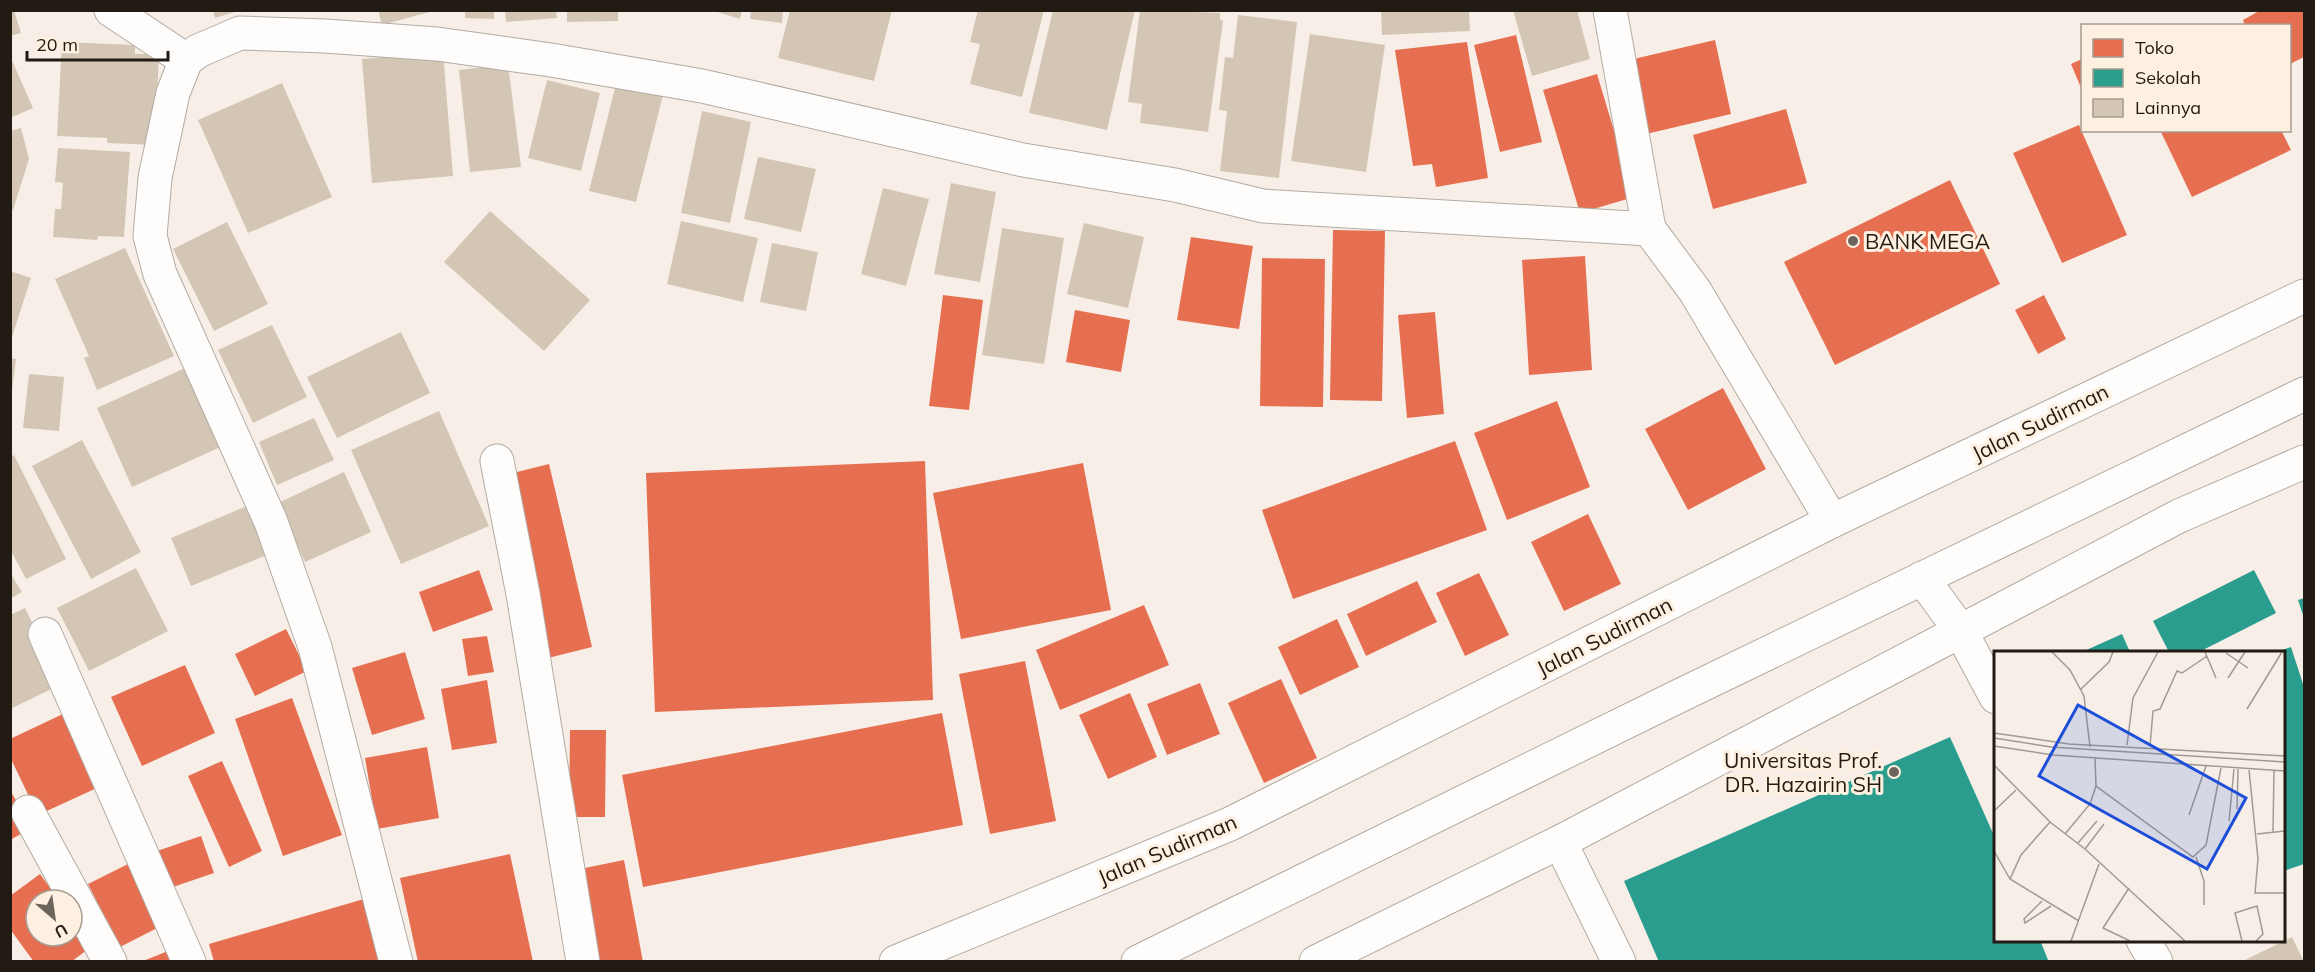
<svg xmlns="http://www.w3.org/2000/svg" width="2315" height="972" font-family="Mulish,sans-serif">
<style>
.shops{fill:#e76f51}
.schools{fill:#2a9d8f}
.building{fill:#d4c6b4}
.lines{fill:none;stroke-linecap:round;stroke-linejoin:round}
.street-casing{stroke:#b1aba4;stroke-width:35}
.secondary-casing{stroke:#b1aba4;stroke-width:35}
.street{stroke:#fefdfb;stroke-width:33}
.secondary{stroke:#fefdfb;stroke-width:33}
.poi-dot{fill:#6c655d;stroke:#fef0e0;stroke-width:2}
.labels{text-anchor:middle;dominant-baseline:central;stroke-width:6;stroke-linejoin:round;paint-order:stroke}
.poi-label{font-size:21px;fill:#211b13;stroke:#fef0e0;text-anchor:start}
.street-label{font-size:21px;fill:#211b13;stroke:#fef0e0}
.inset-road{fill:none;stroke:#a19a92;stroke-width:1.5}
.view{fill:#1d4ed8;fill-opacity:0.15;stroke:#1d4ed8;stroke-width:3}
.inset-edge{fill:none;stroke:#211b13;stroke-width:3}
</style>
<rect width="100%" height="100%" fill="#f7efe7"/>
<g class="shops">
<path d="M2261,10H2304V57L2290,64V26H2245L2243,20Z"/>
<path d="M1516,35L1542,142L1500,152L1474,45Z"/>
<path d="M1715,40L1731,114L1642,135L1625,61Z"/>
<path d="M1467,42L1488,178L1436,187L1432,164L1413,166L1395,50Z"/>
<path d="M2082,59V90L2071,64Z"/>
<path d="M1597,74L1634,197L1580,213L1543,90Z"/>
<path d="M1786,109L1807,183L1713,209L1693,135Z"/>
<path d="M2079,125L2127,235L2062,263L2013,153Z"/>
<path d="M2160,130H2281L2291,150L2192,197Z"/>
<path d="M1950,180L2000,284L1835,365L1784,262Z"/>
<path d="M1333,230L1385,231L1382,401L1330,400Z"/>
<path d="M1191,237L1253,246L1239,329L1177,320Z"/>
<path d="M1585,256L1592,370L1529,375L1522,260Z"/>
<path d="M1262,258L1325,259L1323,407L1260,406Z"/>
<path d="M943,295L983,300L969,410L929,406Z"/>
<path d="M2044,295L2066,339L2038,354L2015,310Z"/>
<path d="M1075,310L1130,320L1121,372L1066,362Z"/>
<path d="M1435,312L1444,414L1407,418L1398,315Z"/>
<path d="M1723,388L1766,469L1688,510L1645,429Z"/>
<path d="M1557,401L1590,487L1507,520L1474,433Z"/>
<path d="M1455,441L1487,530L1293,599L1262,510Z"/>
<path d="M925,461L933,700L655,712L646,473Z"/>
<path d="M1083,463L1111,610L961,639L933,493Z"/>
<path d="M549,464L592,647L548,658L505,475Z"/>
<path d="M1588,514L1621,584L1564,611L1531,542Z"/>
<path d="M479,570L493,610L433,632L419,592Z"/>
<path d="M1479,573L1509,635L1465,656L1436,593Z"/>
<path d="M1417,581L1437,622L1366,656L1347,614Z"/>
<path d="M1144,605L1169,665L1060,710L1036,650Z"/>
<path d="M1337,619L1359,667L1300,695L1278,647Z"/>
<path d="M286,629L307,671L255,696L235,654Z"/>
<path d="M487,636L494,672L468,676L462,639Z"/>
<path d="M405,652L425,719L372,735L352,668Z"/>
<path d="M1025,661L1056,821L990,834L959,674Z"/>
<path d="M185,665L215,733L142,766L111,697Z"/>
<path d="M1281,679L1317,758L1264,783L1228,703Z"/>
<path d="M487,680L497,743L452,750L441,689Z"/>
<path d="M1200,683L1220,734L1167,755L1147,704Z"/>
<path d="M1130,693L1157,757L1108,779L1079,715Z"/>
<path d="M292,698L342,835L283,856L235,719Z"/>
<path d="M65,713L99,787L38,815L10,757V739Z"/>
<path d="M942,713L963,825L643,887L622,775Z"/>
<path d="M570,730H606L605,817H569Z"/>
<path d="M427,747L439,818L377,829L365,758Z"/>
<path d="M222,761L262,851L229,867L188,776Z"/>
<path d="M10,790L32,828L10,840Z"/>
<path d="M201,836L214,873L170,888L157,851Z"/>
<path d="M510,854L533,962H418L400,878Z"/>
<path d="M624,860L643,962H597L580,869Z"/>
<path d="M134,861L165,924L120,947L88,884Z"/>
<path d="M40,874L59,900H36V936H72V918L92,946L71,962H34L10,929V896Z"/>
<path d="M364,899L382,962H214L209,944Z"/>
<path d="M173,949L178,962H143V961Z"/>
</g>
<g class="schools">
<path d="M2254,570L2276,613L2199,652H2169L2153,621Z"/>
<path d="M2304,598V618L2298,600Z"/>
<path d="M2122,634L2130,652H2082Z"/>
<path d="M2291,647L2304,687V864L2284,871V652H2276Z"/>
<path d="M1950,737L1996,840V940H2040L2048,960L1659,962L1624,881Z"/>
</g>
<g class="building">
<path d="M10,10H14L21,33L10,36Z"/>
<path d="M213,10H238V11L215,18Z"/>
<path d="M378,10H433V11L382,25Z"/>
<path d="M465,10H494V19L465,18Z"/>
<path d="M505,10H556L557,18L506,22Z"/>
<path d="M567,10H618V21L567,22Z"/>
<path d="M711,10H742L740,19Z"/>
<path d="M751,10H783L782,23L750,19Z"/>
<path d="M790,10H892L874,81L778,58Z"/>
<path d="M978,10H1044L1022,97L970,84L980,44L970,42Z"/>
<path d="M1053,10H1135L1107,130L1029,113Z"/>
<path d="M1140,10L1220,13V20L1223,21L1208,132L1140,123L1142,104L1128,102Z"/>
<path d="M1381,10H1469L1470,31L1382,35Z"/>
<path d="M1513,10H1577L1590,59L1532,76Z"/>
<path d="M1238,15L1297,22L1279,178L1220,171L1227,111L1219,110L1225,57L1233,58Z"/>
<path d="M1310,34L1385,45L1366,172L1291,161Z"/>
<path d="M62,42L135,45V54H159L155,145L107,143V138L57,136Z"/>
<path d="M443,52L453,176L372,183L362,59Z"/>
<path d="M10,56L33,108L10,118Z"/>
<path d="M508,64L521,167L470,172L459,70Z"/>
<path d="M547,80L600,93L581,171L528,158Z"/>
<path d="M617,80L664,91L636,202L589,191Z"/>
<path d="M282,83L332,197L248,233L198,120Z"/>
<path d="M702,111L751,122L730,223L681,213Z"/>
<path d="M21,128L29,159L13,210L10,211V131Z"/>
<path d="M58,148L130,152L124,237L98,236L97,240L53,237L55,209H61L63,183L55,182Z"/>
<path d="M758,157L816,169L801,232L744,219Z"/>
<path d="M951,183L996,192L980,282L934,274Z"/>
<path d="M883,188L929,199L906,286L861,274Z"/>
<path d="M490,211L590,300L544,351L444,262Z"/>
<path d="M681,221L758,238L743,302L667,284Z"/>
<path d="M227,222L268,304L214,331L173,249Z"/>
<path d="M1084,223L1144,237L1128,308L1067,294Z"/>
<path d="M1002,228L1064,238L1044,364L982,355Z"/>
<path d="M772,243L818,252L806,311L760,302Z"/>
<path d="M125,248L174,356L97,390L84,358L89,356L55,279Z"/>
<path d="M10,271L31,278L11,340H10Z"/>
<path d="M272,325L307,397L253,423L218,350Z"/>
<path d="M401,332L430,393L337,438L307,377Z"/>
<path d="M10,358L16,359L12,391H10Z"/>
<path d="M185,368L225,445L132,487L97,408Z"/>
<path d="M29,374L64,377L59,431L23,428Z"/>
<path d="M439,411L489,526L401,564L351,450Z"/>
<path d="M314,418L334,460L277,485L259,442Z"/>
<path d="M82,440L141,552L91,579L32,466Z"/>
<path d="M14,455L66,559L26,579L10,549V457Z"/>
<path d="M344,472L371,532L305,562L278,503Z"/>
<path d="M247,506L267,555L191,586L171,538Z"/>
<path d="M136,568L168,631L89,671L57,608Z"/>
<path d="M10,573L22,592L10,599Z"/>
<path d="M25,608L62,684L10,709V615Z"/>
<path d="M2292,937L2304,962H2241Z"/>
</g>
<g class="lines">
<defs>
<g id="street">
<path d="M111,10L186,60"/>
<path d="M1610,10L1649,229"/>
<path d="M497,461L523,594L583,962"/>
<path d="M45,634L189,962"/>
<path d="M28,812L110,962"/>
<path d="M1560,842L1619,962"/>
<path d="M396,962L315,647L271,522L160,274L150,236L155,178L173,93L186,60L198,51L240,33L325,36L437,44L551,60L702,86L1023,160L1175,185L1263,206L1649,229L1695,291L1832,521"/>
</g>
<g id="secondary">
<path d="M1922,578L1960,630L1996,697"/>
<path d="M2143,940L2156,962"/>
<path d="M896,962L1230,824L1832,521L2304,296"/>
<path d="M1138,962L1679,696L2304,394"/>
<path d="M1316,962L1560,842L2179,516L2304,462"/>
</g>
</defs>
<use href="#street" class="street-casing"/>
<use href="#secondary" class="secondary-casing"/>
<use href="#street" class="street"/>
<use href="#secondary" class="secondary"/>
</g>
<g class="poi-dot">
<circle cx="1853" cy="241" r="6"/>
<circle cx="1894" cy="772" r="6"/>
</g>
<g class="labels">
<g class="poi-label">
<text x="1865" y="241">BANK MEGA</text>
<text x="1882" y="760" text-anchor="end">Universitas Prof.<tspan x="1882" dy="24">DR. Hazairin SH</tspan></text>
</g>
<g class="street-label">
<text transform="translate(2040 422) rotate(-26)">Jalan Sudirman</text>
<text transform="translate(1604 636) rotate(-27)">Jalan Sudirman</text>
<text transform="translate(1167 849) rotate(-23)">Jalan Sudirman</text>
</g>
</g>
<g transform="translate(1994 651)">
<rect width="291" height="291" fill="#f7efe7"/>
<path class="inset-road" d="M58,1L76,19L90,45L96,96M211,1L222,27M232,2L254,17M234,27L251,1M87,38L115,11L119,1M253,58L288,1M0,82L75,93L291,105M0,87L57,96L291,111M133,94L139,47L164,1M0,95L59,104L291,120M156,95L159,60L166,58L183,20L188,22L213,5M101,106L102,135L199,206L212,194L227,117M0,114L56,171L91,198L191,290M255,119L264,208L261,242H290M243,158L244,118M0,160L22,139M195,164L212,115M235,170L240,118M279,181L280,120M71,183L96,153L102,135M263,183L291,180M84,192L103,170M91,198L110,173M0,200L16,228L85,270M202,206L210,230V254M16,228L27,204L56,171M135,237L109,277L136,290M48,250L30,268L31,272L57,255M77,290L105,213M248,290L241,262L263,255L269,283L262,290"/>
<path class="view" d="M84,54L252,147L213,218L45,125Z"/>
<rect width="291" height="291" class="inset-edge"/>
</g>
<rect width="2315" height="972" fill="none" stroke="#211b13" stroke-width="24"/>
<rect x="2081" y="24" width="210" height="108" fill="#fef0e0" stroke="#a69b8e" stroke-width="1.5"/>
<rect x="2093" y="39" width="30" height="18" fill="#e76f51" stroke="#a69b8e" stroke-width="1.5"/>
<text x="2135" y="54" font-size="18" fill="#211b13">Toko</text>
<rect x="2093" y="69" width="30" height="18" fill="#2a9d8f" stroke="#a69b8e" stroke-width="1.5"/>
<text x="2135" y="84" font-size="18" fill="#211b13">Sekolah</text>
<rect x="2093" y="99" width="30" height="18" fill="#d4c6b4" stroke="#a69b8e" stroke-width="1.5"/>
<text x="2135" y="114" font-size="18" fill="#211b13">Lainnya</text>
<g transform="translate(54 918) rotate(151)"><circle r="28" fill="#fef0e0" stroke="#a69b8e" stroke-width="1.5"/>
<path d="M0-4.5L10 22L0 15L-10 22Z" fill="#6c655d"/>
<text y="-9" font-size="16" font-weight="bold" text-anchor="middle" fill="#211b13">U</text>
</g>
<path d="M27 51v9h141v-9" fill="none" stroke="#211b13" stroke-width="3"/>
<text x="36" y="51" font-size="18" fill="#211b13" stroke="#fef0e0" stroke-width="4.5" paint-order="stroke">20 m</text>
</svg>
